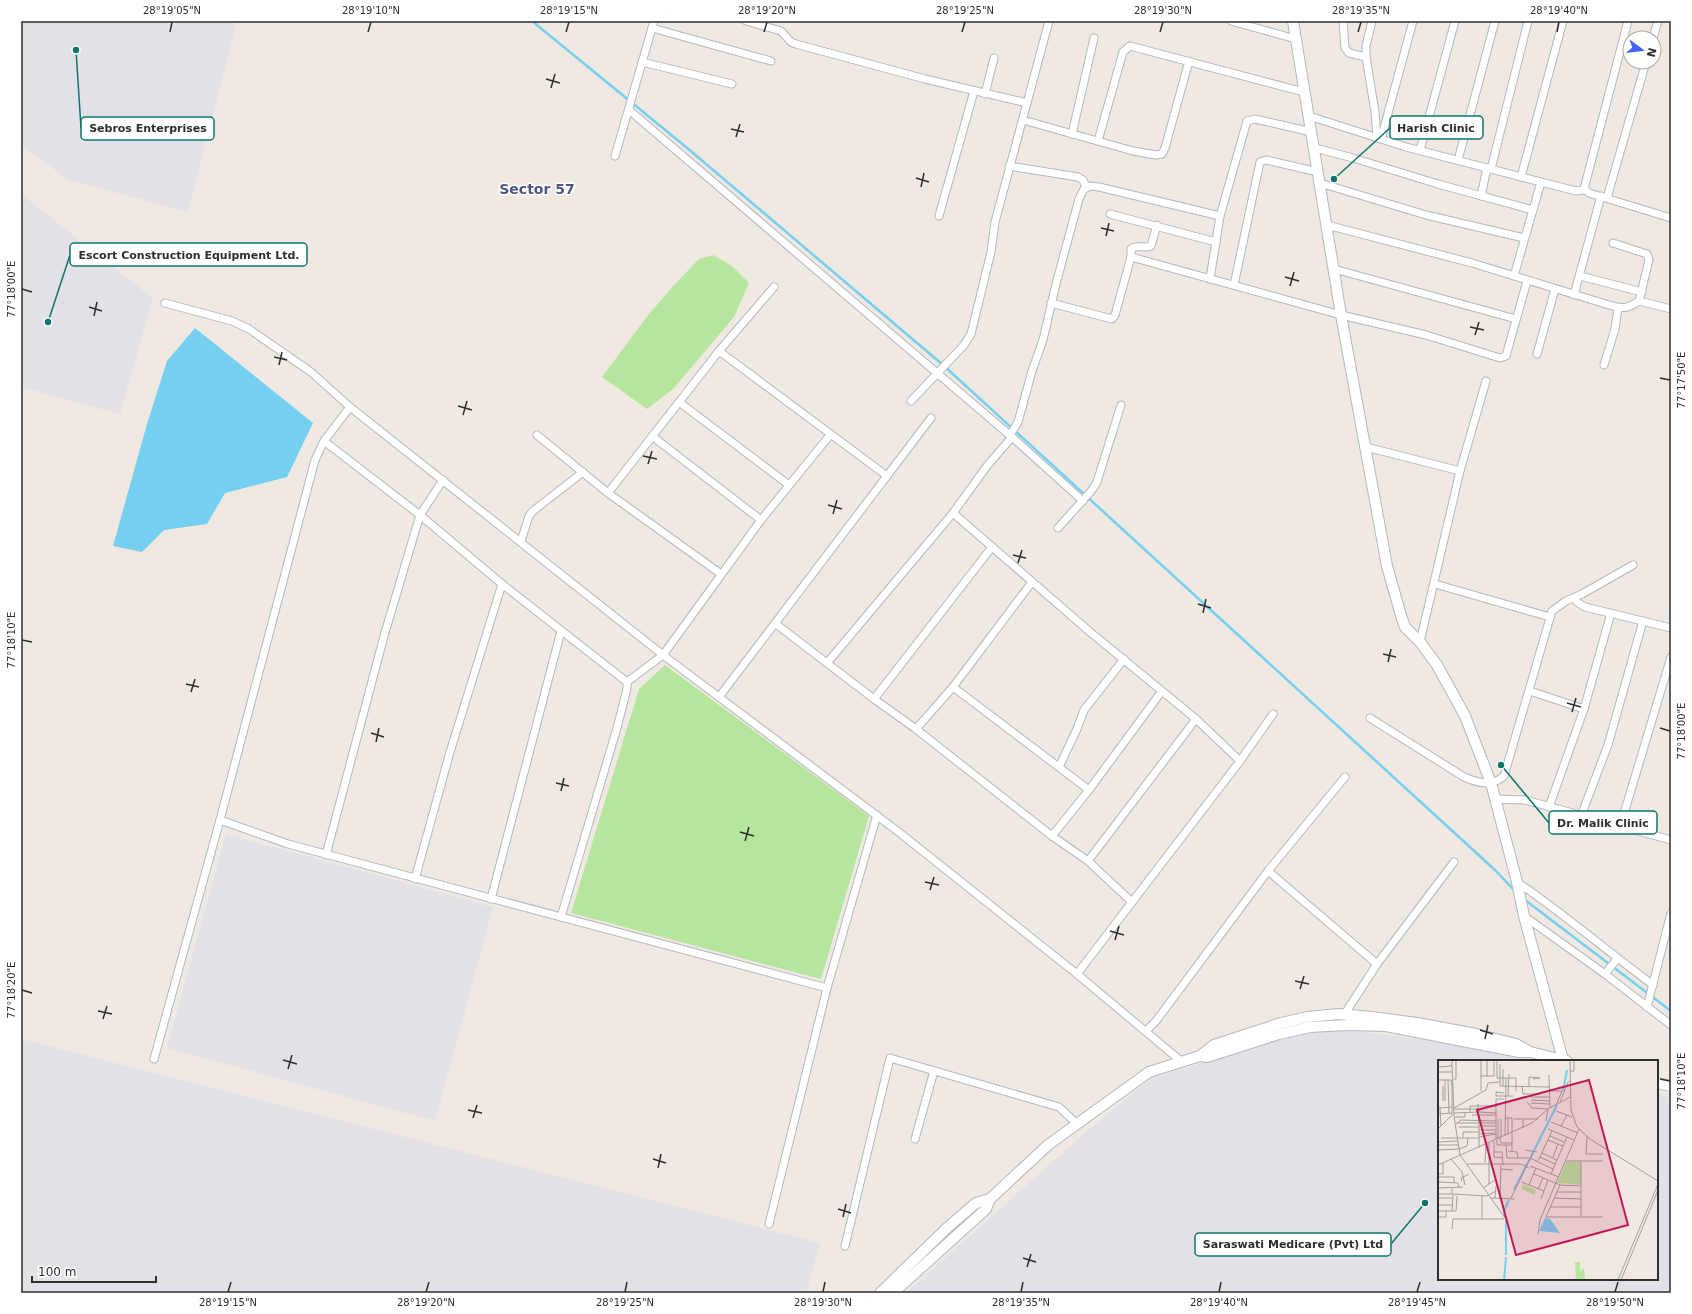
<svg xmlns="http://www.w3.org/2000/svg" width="1692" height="1314" font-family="'DejaVu Sans',sans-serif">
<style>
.industrial{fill:#e3e1e8}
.green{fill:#b6e59e}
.water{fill:#75cff0}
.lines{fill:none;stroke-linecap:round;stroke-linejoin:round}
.stream{stroke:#75cff0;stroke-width:2.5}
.street-casing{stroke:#b4b7c1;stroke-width:9}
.secondary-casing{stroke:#b4b7c1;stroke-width:12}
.street{stroke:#fff;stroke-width:7}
.secondary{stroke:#fff;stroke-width:10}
.ticks{fill:none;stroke:#2e2e2e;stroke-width:1.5}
.labels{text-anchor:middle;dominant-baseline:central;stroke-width:3;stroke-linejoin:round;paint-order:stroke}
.district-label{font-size:14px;font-weight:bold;fill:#4d5680;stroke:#fff}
.inset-river{fill:none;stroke:#75cff0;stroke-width:2}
.inset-road{fill:none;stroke:#a29e99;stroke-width:1}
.view{fill:#c2185b;fill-opacity:0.15;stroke:#c2185b;stroke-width:2}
.inset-edge{fill:none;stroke:#2e2e2e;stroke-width:2}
.leader{fill:none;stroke:#0f766e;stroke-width:1.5}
.callout-dot{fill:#0f766e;stroke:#fff;stroke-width:1.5}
.callout{fill:#fff;stroke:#0f766e;stroke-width:1.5}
.callout-label{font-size:11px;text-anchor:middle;font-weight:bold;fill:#2e2e2e}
.neatline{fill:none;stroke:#2e2e2e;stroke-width:1.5}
.ticks-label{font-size:10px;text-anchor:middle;fill:#2e2e2e}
</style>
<rect width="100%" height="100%" fill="#efe9e1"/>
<g class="industrial">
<path d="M21,21H237L188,212L69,180L21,145Z"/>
<path d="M21,194L153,298L120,414L21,387Z"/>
<path d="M226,834L493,907L435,1121L167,1048Z"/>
<path d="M1326,1027L1435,1041L1530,1061H1439V1279H1657V1094L1671,1098V1293H906L1095,1124L1151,1079L1253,1047Z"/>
<path d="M21,1039L820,1243L806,1293H21Z"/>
</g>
<g class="green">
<path d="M713,255L732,266L749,283L734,317L673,389L647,409L602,377L649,314L676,283L699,259Z"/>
<path d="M665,665L869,816L821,979L571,913L639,689Z"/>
</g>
<path class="water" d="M195,328L313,423L287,477L225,493L207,524L164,530L142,552L113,546L147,424L167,361Z"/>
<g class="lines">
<g class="stream">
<path d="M532,21L686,147L943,365L1495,870L1514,890"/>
<path d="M1525,900L1671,1011"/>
</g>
<defs>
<g id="street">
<path d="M746,21L781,31L791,42L796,44L925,79L1027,103"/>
<path d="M1231,21L1296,39"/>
<path d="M1343,21L1345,48L1349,53L1366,57"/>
<path d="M1372,21L1366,46V57L1375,112L1377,138"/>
<path d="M1628,21L1584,189L1589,193L1671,218"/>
<path d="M652,28L771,61"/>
<path d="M1653,38L1658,21"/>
<path d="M642,62L732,84"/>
<path d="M985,94L994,58"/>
<path d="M629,110L1012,437L1083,501"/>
<path d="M1309,116L1406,147L1576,191L1584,190"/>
<path d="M1023,120L1133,151L1156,155L1162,154L1165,148L1189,61"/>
<path d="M1072,134L1094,38"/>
<path d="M1381,139L1413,21"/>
<path d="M1098,141L1123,52L1130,46L1304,92"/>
<path d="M1315,148L1353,158L1438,184L1533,210"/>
<path d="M1420,150L1455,21"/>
<path d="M615,156L654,21"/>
<path d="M1458,160L1495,21"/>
<path d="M1009,166L1078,177L1083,180L1086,187"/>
<path d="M1491,169L1528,21"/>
<path d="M1521,177L1563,21"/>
<path d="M1320,183L1426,215L1524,238"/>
<path d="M1481,196L1487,168"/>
<path d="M1607,198L1646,62"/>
<path d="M1110,214L1216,242"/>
<path d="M939,216L974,91"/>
<path d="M1327,225L1472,263L1609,305C1623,309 1627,309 1639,301L1671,309"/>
<path d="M1613,243L1647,254L1649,260L1639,301"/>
<path d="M1131,257L1341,315L1426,335L1500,358L1506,356L1527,281"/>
<path d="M1334,269L1516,319"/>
<path d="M1514,276L1541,182"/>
<path d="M1580,276L1642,292"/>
<path d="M1210,279L1220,216L1247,121L1255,119L1312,132"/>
<path d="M1234,285L1260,162L1266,160L1318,172"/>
<path d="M1574,295L1601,196"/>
<path d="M165,303L232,321L249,329L311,372L350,407L663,655L896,830L1077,974L1182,1062"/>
<path d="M1051,303L1112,319L1115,315L1131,257V249C1136,244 1144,249 1151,246L1157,225"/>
<path d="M719,351L887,476"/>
<path d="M1537,354L1555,289"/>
<path d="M1604,365L1615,329L1618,308"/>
<path d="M911,401L964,345L971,334L991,252L995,222L1049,21"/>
<path d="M679,402L789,485"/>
<path d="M537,435L608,493L721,574"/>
<path d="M1010,435L1018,422L1032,371L1043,340L1056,284L1079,199L1084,189L1090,186L1099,187L1220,216"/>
<path d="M652,436L761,520"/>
<path d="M324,441L350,407"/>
<path d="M1366,447L1460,471L1486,381"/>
<path d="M608,493L719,351L774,287"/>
<path d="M953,513L1090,632L1196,719L1240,761"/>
<path d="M1058,528L1092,490L1097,482L1121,405"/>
<path d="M521,541L529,516L533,511L583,472"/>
<path d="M1435,584L1550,617"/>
<path d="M1574,598L1577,602L1585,607L1671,628"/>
<path d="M776,624L874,699L916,729L1052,836L1088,861L1132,902"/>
<path d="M1420,642L1460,471"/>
<path d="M827,663L953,513L987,466L1012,437"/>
<path d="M627,682L663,655L761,520L830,435"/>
<path d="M953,687L1089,790"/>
<path d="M1530,691L1584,709"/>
<path d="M719,697L931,418"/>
<path d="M874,699L992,547"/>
<path d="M1370,718L1464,777C1478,783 1492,787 1504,776L1552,611L1566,601L1582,594L1633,565"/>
<path d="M916,729L953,687L1032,582"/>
<path d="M1059,767L1077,729L1084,710L1124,659"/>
<path d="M1494,799L1525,800L1671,840"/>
<path d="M1549,807L1584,709L1611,613"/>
<path d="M1581,816L1608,745L1643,621"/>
<path d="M220,820L288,844L827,988"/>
<path d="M1620,827L1671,657"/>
<path d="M1052,836L1089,790L1162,691"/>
<path d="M326,855L384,636L420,515L443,480"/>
<path d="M1088,861L1196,719"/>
<path d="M1268,871L1377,964"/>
<path d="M415,879L450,752L502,584"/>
<path d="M1517,882C1564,914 1607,951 1653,985"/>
<path d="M491,899L561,631"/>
<path d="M1524,916L1605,974L1671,1025"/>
<path d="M1077,974L1240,761L1273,714"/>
<path d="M1605,974L1617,959"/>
<path d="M1647,1007L1671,913"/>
<path d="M1344,1015L1377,964L1454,862"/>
<path d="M1146,1031L1156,1021L1268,871L1345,777"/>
<path d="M154,1059L220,820L315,460L324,441L420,515L502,584L627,682V689L617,728L561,917"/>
<path d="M915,1139L934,1071"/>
<path d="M769,1224L827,988L877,815"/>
<path d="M845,1246L890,1058L1059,1107L1077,1124"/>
</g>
<g id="secondary">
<path d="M1293,21L1341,315L1387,566L1402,619L1405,627L1420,642L1437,665L1465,716L1491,783L1517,882L1524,916L1563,1060"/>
<path d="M1200,1056L1207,1057L1279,1034L1310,1027L1348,1025L1386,1026L1519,1052H1530L1567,1061"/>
<path d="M1657,1083L1671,1086"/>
<path d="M880,1293L948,1227L976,1203L990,1199"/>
<path d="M893,1293L986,1209L990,1199L1048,1145L1149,1072L1200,1056L1214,1045L1281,1023L1308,1017L1338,1014L1372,1017L1417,1023L1476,1034L1516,1044L1530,1052"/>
</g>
</defs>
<use href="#street" class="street-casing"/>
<use href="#secondary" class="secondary-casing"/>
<use href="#street" class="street"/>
<use href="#secondary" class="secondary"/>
</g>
<path class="ticks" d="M170,32L172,22M368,32L371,22M566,32L569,22M764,32L767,22M962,32L965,22M1160,32L1163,22M1358,32L1361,22M1557,32L1559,22M546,79L560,83M551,88L555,74M731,129L744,132M736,137L740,124M916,178L929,182M921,187L924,173M1101,228L1114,231M1106,236L1109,223M1285,277L1299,281M1290,286L1294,272M22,289L32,292M89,307L102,311M94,316L97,302M1470,327L1484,330M1475,335L1479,322M274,357L287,360M279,365L282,352M1660,378L1670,380M458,406L472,410M463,415L467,401M643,456L657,459M648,464L652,451M828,505L842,509M833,514L837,500M1013,555L1026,558M1018,563L1022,550M1198,604L1211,608M1203,613L1206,599M22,640L32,642M1383,654L1396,657M1388,662L1391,649M186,684L199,687M191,692L195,679M1567,703L1581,707M1572,712L1576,698M1660,728L1670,731M371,733L384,737M376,742L379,728M556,783L569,786M561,791L564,778M740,832L754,836M745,841L749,827M925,882L939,885M930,890L934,877M1110,931L1124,935M1115,940L1119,926M1295,981L1309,984M1300,989L1304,976M22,990L32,993M98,1011L112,1014M103,1019L107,1006M1480,1030L1493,1034M1485,1039L1488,1025M283,1060L297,1064M288,1069L292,1055M1660,1079L1670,1081M468,1110L482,1113M473,1118L477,1105M653,1159L666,1163M658,1168L661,1154M838,1209L851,1213M843,1217L846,1204M1023,1258L1036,1262M1027,1267L1031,1254M228,1292L231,1282M426,1292L429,1282M625,1292L627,1282M823,1292L825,1282M1021,1292L1023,1282M1219,1292L1221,1282M1417,1292L1420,1282M1615,1292L1618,1282"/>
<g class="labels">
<g class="district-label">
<text x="537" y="189">Sector 57</text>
</g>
</g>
<g transform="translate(1438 1060)">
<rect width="220" height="220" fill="#efe9e1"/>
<path d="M128,102H143V125L119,123ZM85,124L98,130L96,135L84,129ZM137,202H142V211L146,208L147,220H138Z" fill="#b6e59e"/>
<path d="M107,158L112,159L122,173L101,171Z" fill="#75cff0"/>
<path class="inset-river" d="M125,31L129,10M76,130L119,45M67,157L66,151L71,140M68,160V195M66,220L68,197"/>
<path class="inset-road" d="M59,0V18H78V31M132,0L133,50L139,67L152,79L220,121M49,1V16M62,4V26L111,27M14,5L16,56L22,95L70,162M0,7L13,6L15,0M132,11H136V0M0,12H15M111,15L112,48M43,16H56V0M16,19H18V0M0,20H13L14,26V55L0,69M7,20V41M10,20L11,53M65,26V9M84,26L85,34H102M91,26V17L102,18L95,19M43,31V0M111,31H124M58,36H75M58,36V32L66,33M70,36L71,14M93,37H111M93,40L111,41M5,41V26M89,42L94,48L110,49L108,61M122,42L130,22L132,21M93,43L111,44M118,45L124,31M0,48L14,47M2,48L3,66M16,48L48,30L50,23L62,22M16,49H40M118,51L134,57M40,52L58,53M16,53L40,52V44M32,53V46H58M0,54L14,53M34,55H58V39H66M16,57H27V53M67,58H74V92M76,59H85V68M85,59H100M113,62L140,73M19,63H58M18,64L23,60L58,61M41,66H58M123,66L129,55M21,67H41M110,69L136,80M41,70H58M41,74L57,73M70,75V58M67,76L68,18M112,76L126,82M25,77V72H41M41,77L58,74M149,77L148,94H165M3,78H41M62,78L63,83H74M63,78V59M60,79V59M58,80V55M59,80V85H74M110,80L125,86M56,81V97L65,98M0,82L20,81M0,85H21M68,85L69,98H91M41,88V55M0,90L21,89L29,86L30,78M87,90L99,92M70,91L79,92L80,98M56,92H64L65,105M104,93L119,100M102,97L117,104M115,97L120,84M92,98L115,109M13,99L24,112L27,125M0,100V149M100,101L114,71M128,101H165M47,103L48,85M29,104H83L91,108M0,105L94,63L110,49L132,37M92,106L121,117M63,109L75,110M1,114H5V103M96,114L122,125M113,114L129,77M0,117H16V122M24,121L23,118L31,114M1,122L20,123L21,128M84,122L106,131M51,124V83M91,125L98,108M143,126L122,125L108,157H165M0,128L25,127M45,128L57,120M100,129L105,118M119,132H143M0,134H14V128M14,134L49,136L58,131M44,136V159M0,138H14M52,138L77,139M57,138L58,126M62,138L63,105M73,138L96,91M116,138L143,139M103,139L110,120M0,145H14M112,147H143M0,151H18L19,136M14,151L15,135M0,157H8V151M143,157V101M14,169L15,159H66M100,174L102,160L141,69M180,220L220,124M183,220L220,130"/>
<path class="view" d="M151,20L190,165L78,195L39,50Z"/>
<rect width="220" height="220" class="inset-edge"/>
</g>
<path class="leader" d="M1334 179L1390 128M76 50L81 128M48 322L70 255M1501 765L1549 823M1425 1203L1391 1244"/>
<g class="callout-dot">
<circle cx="1334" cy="179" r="4"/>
<circle cx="76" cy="50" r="4"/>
<circle cx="48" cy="322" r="4"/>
<circle cx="1501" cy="765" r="4"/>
<circle cx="1425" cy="1203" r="4"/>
</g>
<g class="callout">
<rect x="1390" y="116" width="93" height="23" rx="4"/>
<rect x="81" y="117" width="133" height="23" rx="4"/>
<rect x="70" y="243" width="237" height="23" rx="4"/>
<rect x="1549" y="811" width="108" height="23" rx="4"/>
<rect x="1195" y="1233" width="196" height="23" rx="4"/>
</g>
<g class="callout-label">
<text x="1436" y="132">Harish Clinic</text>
<text x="148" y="132">Sebros Enterprises</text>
<text x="189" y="259">Escort Construction Equipment Ltd.</text>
<text x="1603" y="827">Dr. Malik Clinic</text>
<text x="1293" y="1248">Saraswati Medicare (Pvt) Ltd</text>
</g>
<rect width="1692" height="1314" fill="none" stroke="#ffffff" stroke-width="44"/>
<g transform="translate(1642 50) rotate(105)"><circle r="19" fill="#ffffff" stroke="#ababab"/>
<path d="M0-3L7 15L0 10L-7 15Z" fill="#4264fb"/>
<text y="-6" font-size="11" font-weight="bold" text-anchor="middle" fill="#2e2e2e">N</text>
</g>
<path d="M32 1276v6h124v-6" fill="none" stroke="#2e2e2e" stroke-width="2"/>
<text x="38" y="1276" font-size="12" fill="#2e2e2e" stroke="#ffffff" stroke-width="3" paint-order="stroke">100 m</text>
<rect x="22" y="22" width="1648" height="1270" class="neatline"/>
<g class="ticks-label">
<text x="172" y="14">28°19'05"N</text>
<text x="371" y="14">28°19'10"N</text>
<text x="569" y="14">28°19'15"N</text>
<text x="767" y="14">28°19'20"N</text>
<text x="965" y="14">28°19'25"N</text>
<text x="1163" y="14">28°19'30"N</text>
<text x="1361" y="14">28°19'35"N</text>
<text x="1559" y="14">28°19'40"N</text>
<text transform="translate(11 289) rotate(-90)" y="4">77°18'00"E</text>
<text transform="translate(1681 380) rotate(-90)" y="4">77°17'50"E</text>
<text transform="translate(11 640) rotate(-90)" y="4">77°18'10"E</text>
<text transform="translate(1681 731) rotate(-90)" y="4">77°18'00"E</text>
<text transform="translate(11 990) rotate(-90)" y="4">77°18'20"E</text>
<text transform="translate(1681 1081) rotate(-90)" y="4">77°18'10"E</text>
<text x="228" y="1306">28°19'15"N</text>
<text x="426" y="1306">28°19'20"N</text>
<text x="625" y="1306">28°19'25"N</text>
<text x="823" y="1306">28°19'30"N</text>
<text x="1021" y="1306">28°19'35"N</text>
<text x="1219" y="1306">28°19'40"N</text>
<text x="1417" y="1306">28°19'45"N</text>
<text x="1615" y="1306">28°19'50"N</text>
</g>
</svg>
